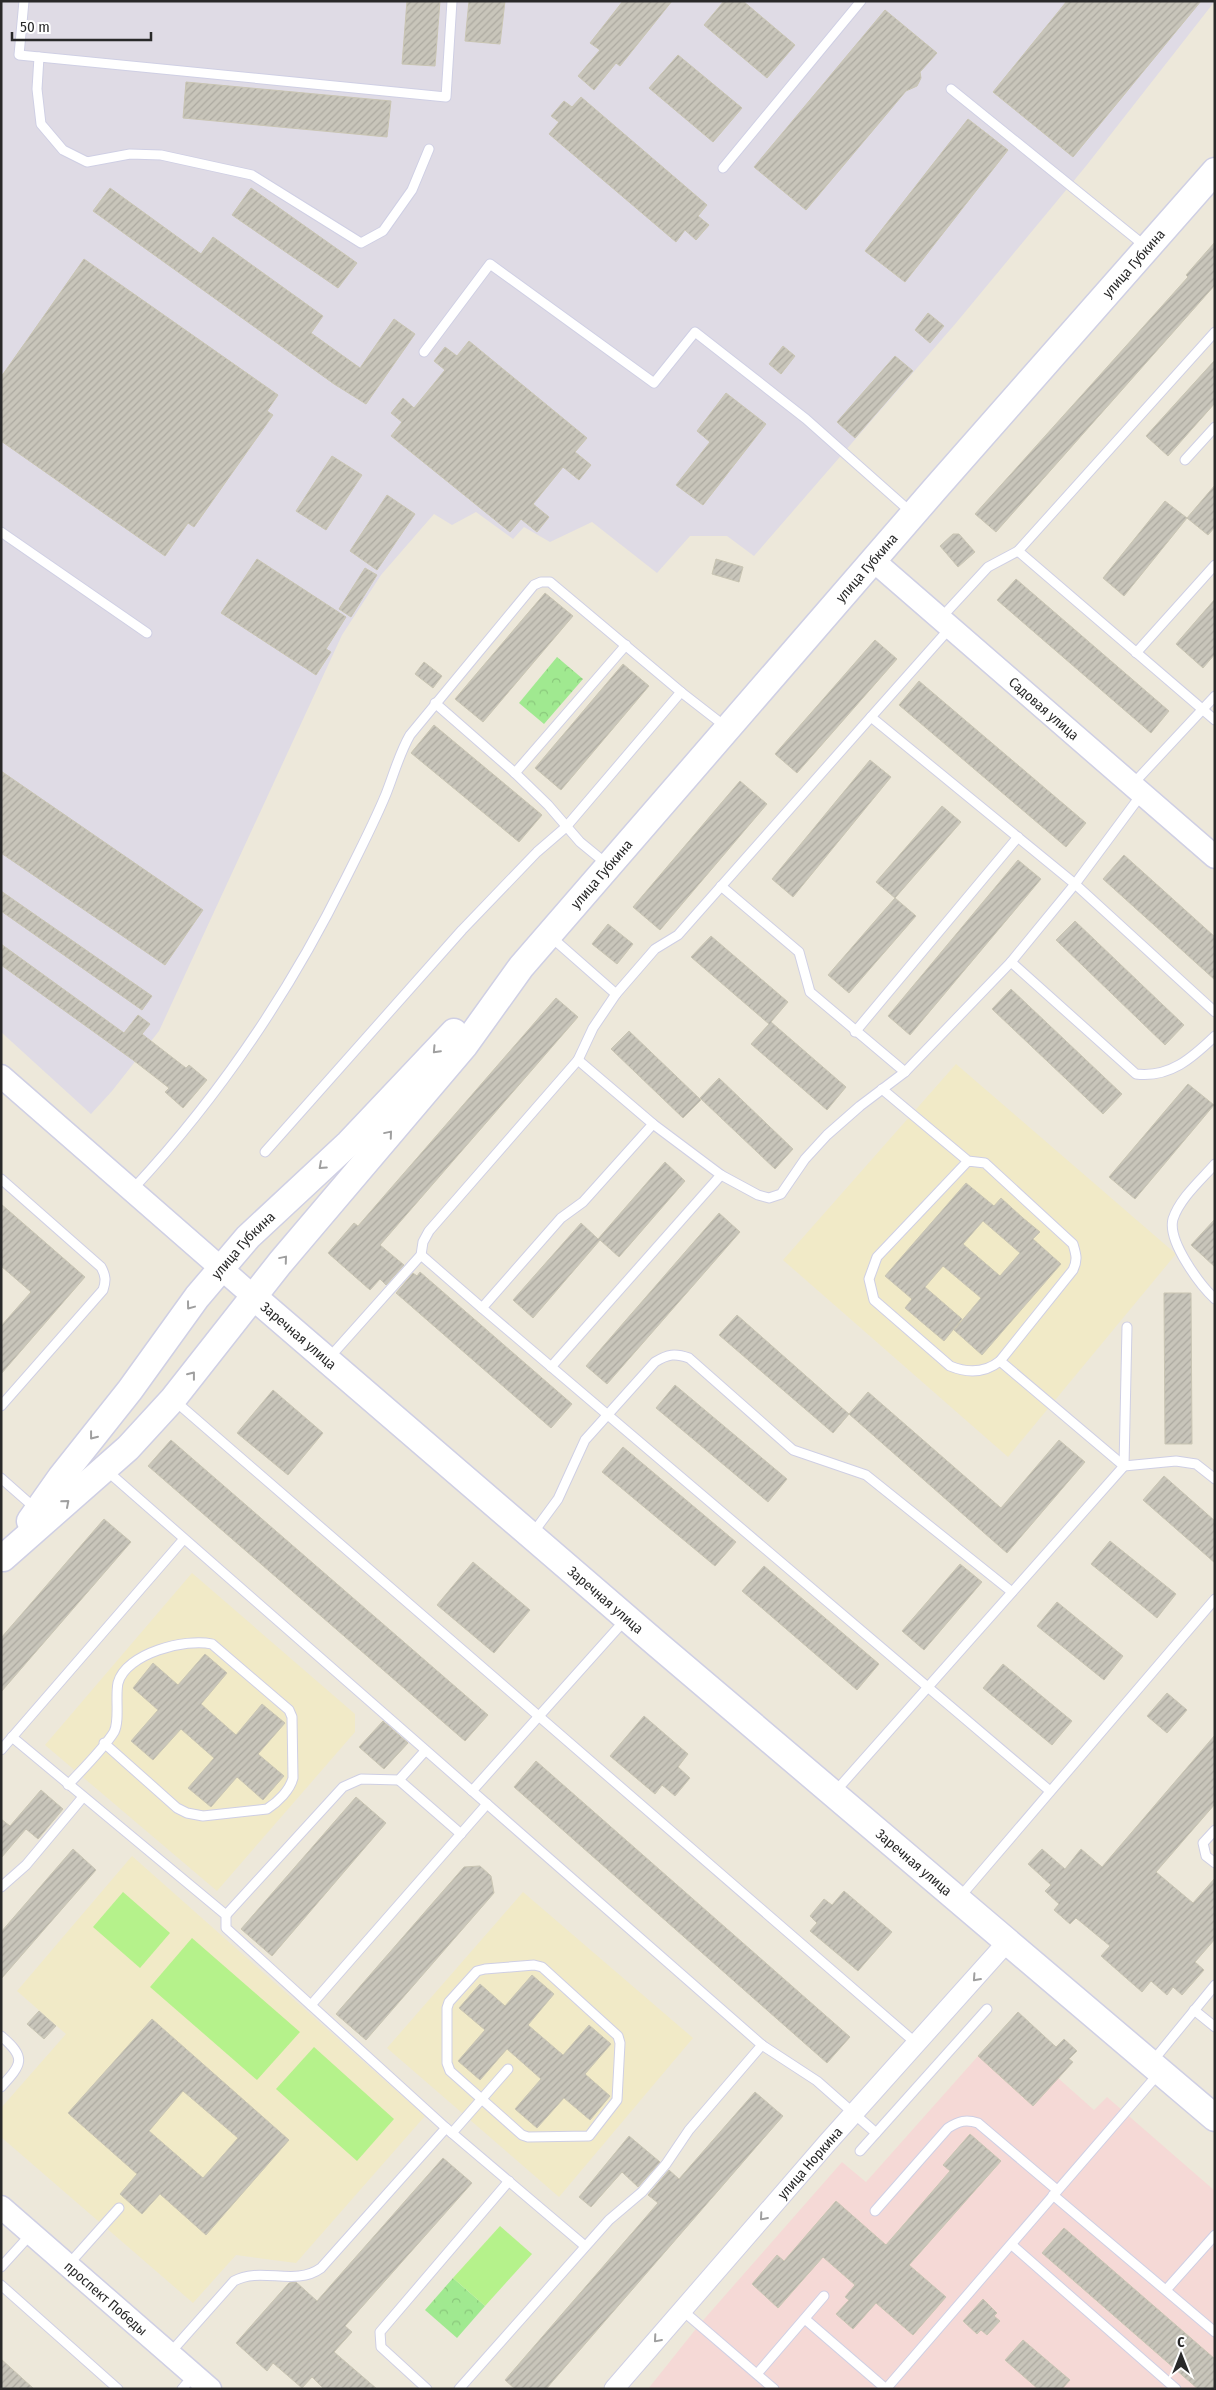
<svg xmlns="http://www.w3.org/2000/svg" width="1216" height="2390" font-family="'Fira Sans Condensed',sans-serif">
<style>
.industrial{fill:#dfdbe5}
.education{fill:#f1eac7}
.medical{fill:#f5d9d6}
.park{fill:url(#park-crowns)}
.pitch{fill:#b5f28b}
.building{fill:url(#building-hatch);stroke:#c9c5b3;fill-rule:evenodd}
.lines{fill:none;stroke-linecap:round;stroke-linejoin:round}
.service-casing{stroke:#cfcfe4;stroke-width:11}
.minor-casing{stroke:#cfcfe4;stroke-width:21}
.tertiary-casing{stroke:#cfcfe4;stroke-width:25}
.secondary-casing{stroke:#cfcfe4;stroke-width:29}
.service{stroke:#fff;stroke-width:9}
.minor{stroke:#fff;stroke-width:19}
.tertiary{stroke:#fff;stroke-width:22}
.secondary{stroke:#fff;stroke-width:26}
.oneway{stroke:#9f9f9f}
.labels{text-anchor:middle;dominant-baseline:central;stroke-width:4;stroke-linejoin:round;paint-order:stroke}
.street-label{font-size:14px;fill:#292929;stroke:#fff}
</style>
<defs>
<pattern id="park-crowns" width="20" height="18" patternUnits="userSpaceOnUse" patternTransform="scale(1.25)"><rect width="20" height="18" fill="#a0e990"/><path d="M2 6a3 3 0 1 1 6 0M12 15a3 3 0 1 1 6 0" fill="none" stroke="#8ac87c"/></pattern>
<pattern id="building-hatch" width="6" height="6" patternUnits="userSpaceOnUse" patternTransform="scale(1.25)"><rect width="6" height="6" fill="#c8c5ba"/><path d="M-1 1l2-2M0 6l6-6M5 7l2-2" fill="none" stroke="#aca9a0"/></pattern>
</defs>
<rect width="100%" height="100%" fill="#ede8da"/>
<path class="industrial" d="M1,1H1215L1086,166L956,323L754,556L727,536H690L657,573L592,522L550,542L524,527L513,539L476,512L452,525L434,514L381,575L342,635L159,1031L112,1091L91,1114L1,1032Z"/>
<g class="education">
<path d="M956,1064L1176,1254L1008,1457L783,1260Z"/>
<path d="M192,1573L355,1714V1732L217,1891L45,1745Z"/>
<path d="M132,1856L425,2116L296,2263L236,2255L193,2303L1,2137V2108L66,2034L17,1991Z"/>
<path d="M523,1892L693,2038L559,2197L387,2048Z"/>
</g>
<path class="medical" d="M978,2056L1058,2078L1094,2110L1107,2097L1215,2191V2389H648L699,2325L842,2162L866,2182Z"/>
<g class="park">
<path d="M557,657L583,679L544,724L519,703Z"/>
<path d="M453,2278L485,2306L457,2338L425,2310Z"/>
</g>
<g class="pitch">
<path d="M123,1892L170,1933L140,1968L93,1927Z"/>
<path d="M192,1938L300,2032L257,2080L150,1987Z"/>
<path d="M314,2047L394,2119L357,2161L276,2089Z"/>
<path d="M500,2226L532,2254L485,2306L453,2278Z"/>
</g>
<g class="building">
<path d="M407,1H440L435,66L402,64Z"/>
<path d="M469,1H505L500,44L465,41Z"/>
<path d="M623,1H672L620,66L616,63L594,90L578,76L600,50L590,43Z"/>
<path d="M724,1H743L795,45L767,78L704,25Z"/>
<path d="M1067,1H1201L1073,157L993,92Z"/>
<path d="M885,10L937,53L920,72L921,78L917,86L906,91L806,210L754,167Z"/>
<path d="M678,55L742,108L713,142L649,88Z"/>
<path d="M186,82L391,101L387,137L183,118Z"/>
<path d="M581,97L707,205L698,216L709,225L696,240L685,230L676,242L549,134L559,122L551,116L564,101L572,107Z"/>
<path d="M968,119L1008,150L905,282L865,251Z"/>
<path d="M110,188L201,254L213,237L323,316L311,333L360,368L394,319L415,334L366,404L334,384L93,211Z"/>
<path d="M251,188L357,263L338,288L232,215Z"/>
<path d="M1215,242V285L996,532L975,514L1188,277L1186,275Z"/>
<path d="M84,259L278,395L267,411L273,415L194,527L188,523L165,556L1,441V377Z"/>
<path d="M928,313L944,326L930,343L915,330Z"/>
<path d="M469,341L587,438L575,452L591,465L579,480L563,467L533,504L549,517L537,532L521,519L510,532L391,436L402,422L391,413L403,398L414,408L445,370L434,361L445,347L457,356Z"/>
<path d="M783,346L795,356L781,374L769,364Z"/>
<path d="M895,356L913,371L855,438L837,422Z"/>
<path d="M1215,360V403L1168,456L1146,436Z"/>
<path d="M726,393L766,424L703,505L676,485L710,442L697,431Z"/>
<path d="M332,456L362,475L326,530L296,511Z"/>
<path d="M1215,485V527L1208,535L1187,518Z"/>
<path d="M387,495L415,514L377,570L350,551Z"/>
<path d="M1165,501L1187,518L1124,596L1103,578Z"/>
<path d="M953,534H959L975,552L958,567L940,546Z"/>
<path d="M257,559L346,617L326,649L331,652L316,675L221,613Z"/>
<path d="M716,559L743,567L739,582L712,574Z"/>
<path d="M365,568L377,575L351,617L339,609Z"/>
<path d="M1016,579L1169,711L1151,733L997,600Z"/>
<path d="M545,593L573,616L483,722L455,699Z"/>
<path d="M1215,599V654L1203,668L1176,644Z"/>
<path d="M875,640L897,659L797,773L775,754Z"/>
<path d="M424,662L442,676L433,688L415,674Z"/>
<path d="M623,664L649,686L561,790L535,768Z"/>
<path d="M919,681L1086,823L1066,847L899,705Z"/>
<path d="M434,725L542,815L519,842L411,753Z"/>
<path d="M870,760L891,777L793,897L772,879Z"/>
<path d="M1,771L203,910L165,965L1,853Z"/>
<path d="M740,781L767,804L660,930L633,907Z"/>
<path d="M942,806L961,822L895,898L876,882Z"/>
<path d="M1124,855L1215,937V980L1103,879Z"/>
<path d="M1018,860L1041,879L910,1035L888,1016Z"/>
<path d="M1,891L152,996L142,1010L1,911Z"/>
<path d="M895,898L916,916L849,993L828,975Z"/>
<path d="M1075,921L1184,1025L1165,1045L1056,940Z"/>
<path d="M608,924L633,944L617,964L592,944Z"/>
<path d="M711,936L788,1002L771,1022L846,1087L827,1110L751,1044L769,1024L691,957Z"/>
<path d="M1,944L124,1033L138,1015L150,1024L142,1034L186,1068L189,1065L207,1080L183,1108L165,1092L169,1088L133,1060L1,965Z"/>
<path d="M1011,989L1122,1094L1103,1114L992,1009Z"/>
<path d="M556,998L578,1017L380,1245L404,1265L386,1285L380,1279L370,1290L328,1253L354,1223L358,1226Z"/>
<path d="M629,1031L701,1100L683,1118L611,1049Z"/>
<path d="M719,1078L793,1149L775,1169L700,1098Z"/>
<path d="M1188,1084L1214,1105L1135,1199L1109,1177Z"/>
<path d="M665,1162L685,1181L619,1257L600,1240L533,1318L513,1300L581,1223L598,1239Z"/>
<path d="M966,1183L994,1206L1001,1198L1023,1218L1040,1232L1033,1239L1061,1264L982,1355L954,1330L981,1298L943,1266L925,1287L962,1319L944,1341L905,1308L912,1299L885,1276ZM983,1221L1020,1253L1000,1276L963,1244Z"/>
<path d="M1,1204L85,1277L1,1374V1326L31,1292L1,1266Z"/>
<path d="M719,1213L740,1232L607,1384L586,1366Z"/>
<path d="M1215,1219V1267L1191,1245Z"/>
<path d="M420,1272L572,1404L551,1428L396,1293L413,1273L417,1276Z"/>
<path d="M1164,1293H1191L1192,1444H1165Z"/>
<path d="M737,1315L849,1414L833,1433L719,1335Z"/>
<path d="M675,1385L787,1479L768,1502L656,1408Z"/>
<path d="M273,1390L323,1433L288,1475L237,1433Z"/>
<path d="M868,1392L1001,1508L1059,1440L1085,1462L1007,1553L849,1414Z"/>
<path d="M171,1440L488,1715L465,1741L148,1466Z"/>
<path d="M623,1447L736,1542L715,1566L602,1472Z"/>
<path d="M1164,1476L1215,1521V1563L1143,1500Z"/>
<path d="M104,1519L131,1542L1,1692V1638Z"/>
<path d="M1110,1541L1176,1594L1157,1618L1091,1564Z"/>
<path d="M473,1562L530,1610L494,1653L437,1605Z"/>
<path d="M960,1564L982,1582L924,1650L902,1631Z"/>
<path d="M764,1566L879,1664L857,1690L742,1591Z"/>
<path d="M1057,1602L1123,1656L1104,1680L1037,1626Z"/>
<path d="M205,1654L227,1673L201,1704L236,1735L262,1704L285,1723L258,1754L284,1776L263,1800L237,1777L211,1807L188,1788L214,1758L181,1729L153,1760L131,1741L158,1710L133,1688L153,1663L178,1685Z"/>
<path d="M1003,1664L1072,1721L1052,1745L983,1688Z"/>
<path d="M1167,1693L1187,1710L1167,1733L1147,1716Z"/>
<path d="M644,1716L688,1754L678,1767L690,1778L675,1796L662,1785L655,1794L610,1756Z"/>
<path d="M383,1721L408,1743L384,1769L359,1747Z"/>
<path d="M1215,1735V1804L1156,1872L1193,1903L1215,1878V1939L1195,1962L1204,1970L1182,1995L1173,1987L1167,1995L1151,1981L1142,1992L1101,1956L1110,1946L1076,1918L1070,1924L1054,1910L1059,1904L1045,1891L1051,1885L1028,1864L1042,1849L1065,1869L1081,1849L1102,1867Z"/>
<path d="M536,1761L850,2037L827,2063L514,1787Z"/>
<path d="M41,1790L63,1809L38,1839L26,1829L1,1858V1819L10,1826Z"/>
<path d="M356,1797L386,1823L272,1956L241,1929Z"/>
<path d="M73,1849L96,1870L1,1979V1932Z"/>
<path d="M480,1866L491,1876L494,1893L366,2040L336,2014L464,1867Z"/>
<path d="M844,1891L892,1932L858,1971L810,1931L817,1923L810,1916L824,1899L832,1905Z"/>
<path d="M532,1975L554,1994L528,2025L563,2055L589,2025L611,2044L585,2074L610,2096L590,2120L564,2098L537,2128L515,2109L541,2079L507,2049L480,2080L458,2061L485,2030L459,2008L480,1984L505,2006Z"/>
<path d="M39,2011L56,2026L44,2039L27,2024Z"/>
<path d="M1018,2012L1056,2047L1064,2039L1077,2051L1069,2059L1073,2062L1033,2106L978,2056Z"/>
<path d="M152,2019L289,2140L206,2235L160,2194L142,2214L120,2194L137,2174L68,2113ZM183,2091L238,2138L203,2178L149,2131Z"/>
<path d="M755,2092L783,2116L546,2389H515L505,2380L658,2203L648,2195L669,2170L679,2179Z"/>
<path d="M970,2134L1001,2161L909,2265L946,2297L913,2335L876,2303L853,2329L836,2314L849,2300L845,2297L855,2285L823,2257L778,2308L752,2284L777,2255L784,2261L836,2201L886,2245L950,2171L943,2165Z"/>
<path d="M629,2136L660,2162L638,2187L622,2172L591,2207L579,2197Z"/>
<path d="M443,2158L472,2183L345,2326L352,2332L334,2352L377,2389H324L312,2377L302,2388L273,2363L267,2371L236,2343L289,2283L296,2282L317,2301Z"/>
<path d="M1064,2228L1215,2359V2389H1198L1042,2253Z"/>
<path d="M983,2299L997,2313L994,2316L1000,2321L987,2335L981,2330L977,2334L963,2321Z"/>
<path d="M1023,2340L1070,2380L1062,2389H1038L1005,2360Z"/>
<path d="M1,2359L34,2389H1Z"/>
</g>
<g class="lines">
<defs>
<g id="service">
<path d="M24,1L19,55L446,97L452,1"/>
<path d="M39,57L37,89L41,124L63,150L87,162L130,154L161,155L252,175L361,243L383,231L412,190L429,149"/>
<path d="M951,89L1145,246"/>
<path d="M723,168L861,1"/>
<path d="M424,352L490,264L654,383L695,332L806,419L912,513"/>
<path d="M1185,460L1215,427"/>
<path d="M1,532L147,633"/>
<path d="M1018,551L1215,720"/>
<path d="M940,619L988,567L1018,551L1215,332"/>
<path d="M950,628L871,717L1075,884L1215,1012"/>
<path d="M1136,653L1215,565"/>
<path d="M435,703L515,773L548,805L580,842L608,865"/>
<path d="M515,773L626,645"/>
<path d="M1132,785L1215,696"/>
<path d="M721,886L799,952L810,992L905,1072"/>
<path d="M550,936L616,994L655,949L678,935L871,717"/>
<path d="M1011,962L1136,1074C1170,1078 1192,1058 1215,1036"/>
<path d="M855,1032L1018,837"/>
<path d="M578,1060L653,1124L721,1175L758,1195L769,1198L781,1194L805,1159L827,1135L860,1106L905,1072L1011,962L1075,884L1141,795"/>
<path d="M882,1089L968,1161L985,1163L1073,1244C1076,1254 1078,1260 1073,1270L1000,1361C985,1373 967,1373 950,1366L874,1300L869,1279L877,1257L968,1161"/>
<path d="M265,1152L462,930L537,852L566,827L681,692"/>
<path d="M1215,1164C1201,1180 1180,1198 1173,1219C1167,1241 1200,1285 1215,1299"/>
<path d="M1,1179L101,1267C106,1276 106,1281 103,1290L1,1406"/>
<path d="M132,1190C218,1098 289,993 345,880C359,852 374,823 386,794C394,774 399,754 410,735L534,585L541,582H550L681,692L726,727"/>
<path d="M421,1255L482,1308L561,1218L583,1202L653,1124"/>
<path d="M482,1308L1050,1791"/>
<path d="M329,1358L421,1255L423,1242L429,1231L578,1060L593,1028L616,994"/>
<path d="M1000,1361L1124,1466L1176,1461L1196,1464L1215,1479"/>
<path d="M551,1367L721,1175"/>
<path d="M175,1401L917,2044"/>
<path d="M106,1470L762,2045L817,2081L876,2133"/>
<path d="M1,1478L36,1509"/>
<path d="M533,1533L558,1499L585,1440L655,1362C668,1354 675,1353 689,1358L793,1450L866,1475L1012,1592"/>
<path d="M12,1737L226,1915V1928L446,2128L585,2246"/>
<path d="M1,1750L183,1540"/>
<path d="M399,1780L461,1834"/>
<path d="M68,1785C80,1772 105,1747 114,1732C120,1721 115,1696 118,1683C126,1653 186,1638 212,1644L289,1710L292,1717L293,1778C290,1790 278,1802 267,1809L203,1816L187,1813L177,1808L104,1743"/>
<path d="M472,1791L625,1620"/>
<path d="M834,1793L1124,1466L1127,1327"/>
<path d="M1215,1830L1203,1843L1206,1856L1215,1863"/>
<path d="M1,1887L26,1865L83,1797"/>
<path d="M960,1897L1215,1599"/>
<path d="M226,1915L343,1787L361,1779L399,1780L425,1751"/>
<path d="M534,1965L542,1967L618,2036L620,2043L617,2100L589,2136L528,2137L522,2135L450,2071L447,2063V2008L449,2002L477,1971L485,1969Z"/>
<path d="M311,2005L487,1804"/>
<path d="M1194,2010L1215,2027"/>
<path d="M1,2036C27,2058 22,2064 1,2087"/>
<path d="M1152,2062L1215,1985"/>
<path d="M452,2133L508,2069"/>
<path d="M860,2151L987,2009"/>
<path d="M1053,2195L1215,2332"/>
<path d="M875,2211L948,2128C959,2121 966,2119 978,2123L1057,2190"/>
<path d="M1012,2245L1176,2389"/>
<path d="M68,2265L119,2208"/>
<path d="M1,2267L31,2234"/>
<path d="M1,2285L118,2389"/>
<path d="M1166,2290L1215,2235"/>
<path d="M682,2310L774,2389"/>
<path d="M805,2319L886,2389"/>
<path d="M170,2353L234,2281C261,2266 295,2287 321,2268L446,2128"/>
<path d="M757,2374L824,2296"/>
<path d="M182,2389L194,2375"/>
<path d="M427,2389L381,2347L380,2332L509,2181"/>
<path d="M459,2389L609,2220L642,2192L666,2164L689,2130L762,2045"/>
<path d="M886,2389L1159,2073"/>
</g>
<g id="minor">
<path id="s1" d="M614,2389L828,2142L1008,1941"/>
</g>
<g id="tertiary">
<path id="s2" d="M874,561L1215,857"/>
<path d="M1,1076L254,1297"/>
<path id="s3" d="M1,2207L210,2389"/>
</g>
<g id="secondary">
<path id="s4" d="M254,1297L657,1644L1215,2118"/>
<path id="s5" d="M30,1521L61,1477L130,1390L197,1297L248,1237L349,1143L454,1032"/>
<path id="s6" d="M3,1558L128,1448L173,1399L280,1263L465,1045L521,967L935,489L1215,171"/>
</g>
</defs>
<use href="#service" class="service-casing"/>
<use href="#minor" class="minor-casing"/>
<use href="#tertiary" class="tertiary-casing"/>
<use href="#secondary" class="secondary-casing"/>
<use href="#service" class="service"/>
<use href="#minor" class="minor"/>
<use href="#tertiary" class="tertiary"/>
<use href="#secondary" class="secondary"/>
</g>
<defs><path id="oneway-chevron" d="M-2-3.5L2.5 0L-2 3.5" fill="none" stroke-width="1.6" stroke-linecap="round" stroke-linejoin="round" transform="scale(1.25)"/></defs>
<g class="oneway">
<use href="#oneway-chevron" transform="translate(436 1050) rotate(133)"/>
<use href="#oneway-chevron" transform="translate(389 1134) rotate(-50)"/>
<use href="#oneway-chevron" transform="translate(322 1166) rotate(138)"/>
<use href="#oneway-chevron" transform="translate(284 1259) rotate(-50)"/>
<use href="#oneway-chevron" transform="translate(190 1306) rotate(127)"/>
<use href="#oneway-chevron" transform="translate(192 1375) rotate(-52)"/>
<use href="#oneway-chevron" transform="translate(93 1436) rotate(128)"/>
<use href="#oneway-chevron" transform="translate(66 1503) rotate(-41)"/>
<use href="#oneway-chevron" transform="translate(976 1978) rotate(132)"/>
<use href="#oneway-chevron" transform="translate(763 2217) rotate(131)"/>
<use href="#oneway-chevron" transform="translate(657 2339) rotate(131)"/>
</g>
<g class="labels">
<g class="street-label">
<text stroke="none"><textPath href="#s6" startOffset="1721">улица Губкина</textPath></text>
<text stroke="none"><textPath href="#s6" startOffset="1316">улица Губкина</textPath></text>
<text stroke="none"><textPath href="#s2" startOffset="225">Садовая улица</textPath></text>
<text stroke="none"><textPath href="#s6" startOffset="911">улица Губкина</textPath></text>
<text stroke="none"><textPath href="#s5" startOffset="349">улица Губкина</textPath></text>
<text stroke="none"><textPath href="#s4" startOffset="59">Заречная улица</textPath></text>
<text stroke="none"><textPath href="#s4" startOffset="464">Заречная улица</textPath></text>
<text stroke="none"><textPath href="#s4" startOffset="869">Заречная улица</textPath></text>
<text stroke="none"><textPath href="#s1" startOffset="299">улица Норкина</textPath></text>
<text stroke="none"><textPath href="#s3" startOffset="139">проспект Победы</textPath></text>
</g>
</g>
<rect width="1216" height="2390" fill="none" stroke="#292929" stroke-width="5"/>
<g transform="translate(1181 2355)" stroke="#ffffff" stroke-width="4" paint-order="stroke">
<path d="M0-4L9 19L0 12L-9 19Z" fill="#292929"/>
<text y="-8" font-size="14" font-weight="bold" text-anchor="middle" fill="#292929">С</text>
</g>
<path d="M12 32v8h139v-8" fill="none" stroke="#292929" stroke-width="2.5"/>
<text x="20" y="32" font-size="15" fill="#292929" stroke="#ffffff" stroke-width="4" paint-order="stroke">50 m</text>
</svg>
